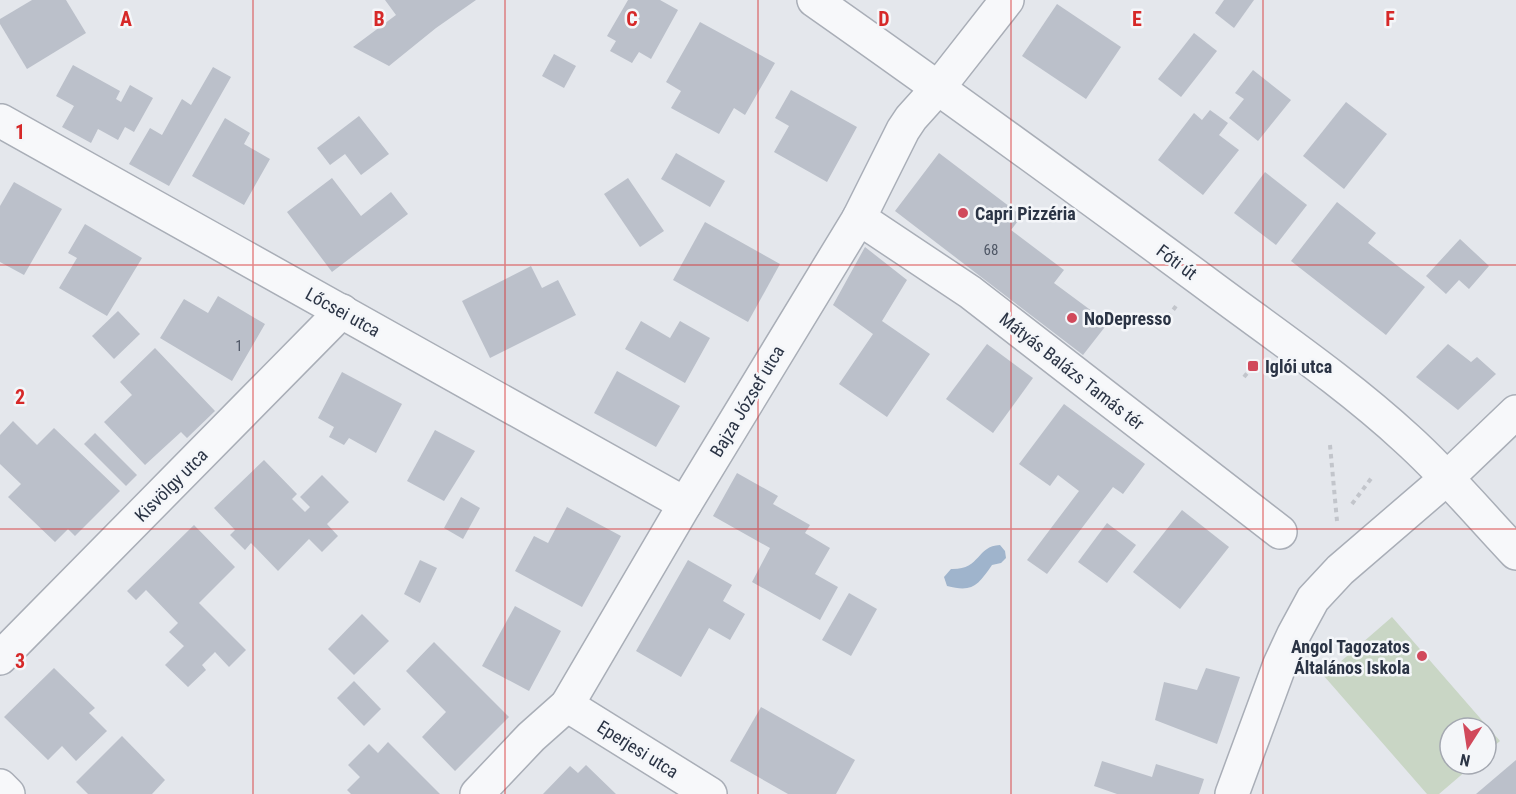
<svg xmlns="http://www.w3.org/2000/svg" width="1516" height="794" font-family="'Roboto Condensed',sans-serif">
<style>
.green{fill:#c9d6c5}
.water{fill:#9fb4cc}
.building{fill:#bbc0ca}
.lines{fill:none;stroke-linecap:round;stroke-linejoin:round}
.minor-casing{stroke:#a9aeb7;stroke-width:36}
.path{stroke:#c2c5cb;stroke-width:4;stroke-dasharray:4.5 4.5;stroke-linecap:butt}
.minor{stroke:#f7f8fa;stroke-width:33}
.grid{fill:none;stroke:#d62828;stroke-width:1.5;stroke-opacity:0.55}
.poi-dot{fill:#d1495b;stroke:#f4f6f9;stroke-width:2}
.labels{text-anchor:middle;dominant-baseline:central;stroke-width:5;stroke-linejoin:round;paint-order:stroke}
.number-label{font-size:15px;fill:#4f5766}
.poi-label{font-size:18px;font-weight:bold;fill:#2b3445;stroke:#f4f6f9;text-anchor:start}
.street-label{font-size:18px;fill:#2b3445;stroke:#f4f6f9}
.grid-label{font-size:20px;text-anchor:middle;font-weight:bold;fill:#d62828;stroke:#f4f6f9;stroke-width:5;stroke-linejoin:round;paint-order:stroke}
</style>
<rect width="100%" height="100%" fill="#e4e7ec"/>
<path class="green" d="M1392,617L1500,741L1486,753V728H1450V764H1474L1439,794H1427L1324,676Z"/>
<path class="water" d="M1000,545L1005,551L1006,558L1001,563L992,565C978,585 973,593 947,586L944,577L951,569C981,570 976,546 1000,545Z"/>
<g class="building">
<path d="M32,0H66L86,33L27,69L0,24V19Z"/>
<path d="M385,0H476L436,28L389,66L353,47L396,15Z"/>
<path d="M628,0H660L678,10L651,59L639,52L632,63L610,51L616,41L607,36Z"/>
<path d="M1224,0H1254L1234,28L1215,13Z"/>
<path d="M1057,4L1121,47L1086,99L1022,56Z"/>
<path d="M700,22L775,63L745,115L734,108L719,134L671,108L681,91L666,82Z"/>
<path d="M1194,33L1217,51L1181,97L1158,79Z"/>
<path d="M554,54L576,66L564,88L542,76Z"/>
<path d="M73,65L120,91L116,99L121,102L130,85L153,98L134,132L125,127L118,140L98,129L91,143L62,127L74,106L56,96Z"/>
<path d="M213,67L231,77L169,186L129,164L150,128L162,135L182,99L191,105Z"/>
<path d="M1253,70L1291,100L1258,141L1229,118L1244,99L1235,93Z"/>
<path d="M791,90L857,127L827,182L774,152L789,126L775,118Z"/>
<path d="M1346,102L1387,134L1344,189L1303,156Z"/>
<path d="M1210,110L1228,123L1219,135L1239,150L1203,195L1158,160L1194,113L1202,120Z"/>
<path d="M359,116L389,154L361,175L345,154L330,165L317,148Z"/>
<path d="M225,118L250,133L244,144L270,159L244,205L192,176Z"/>
<path d="M676,153L725,181L710,207L661,179Z"/>
<path d="M939,153L1022,216L1011,230L1064,270L1054,283L1108,323L1083,355L895,211Z"/>
<path d="M1265,172L1307,205L1276,245L1234,213Z"/>
<path d="M332,178L361,216L391,192L408,214L332,272L287,212Z"/>
<path d="M628,178L664,231L640,247L604,194Z"/>
<path d="M14,182L62,209L24,275L0,262V206Z"/>
<path d="M1337,202L1376,233L1368,243L1425,287L1386,335L1291,261Z"/>
<path d="M705,222L780,264L748,322L673,280Z"/>
<path d="M85,224L142,258L107,316L59,288L77,258L68,253Z"/>
<path d="M1460,239L1489,266L1469,289L1459,280L1446,294L1426,276Z"/>
<path d="M865,247L907,280L882,321L930,354L887,417L839,384L873,334L833,305Z"/>
<path d="M531,266L542,288L558,280L576,315L490,358L462,301Z"/>
<path d="M218,296L265,324L232,381L160,338L184,299L208,313Z"/>
<path d="M118,311L140,334L114,359L92,336Z"/>
<path d="M641,321L670,338L680,321L710,338L685,383L625,349Z"/>
<path d="M987,344L1033,378L993,433L946,399Z"/>
<path d="M1448,344L1471,362L1477,357L1496,374L1458,410L1416,377Z"/>
<path d="M155,348L215,411L187,438L181,432L145,465L104,422L132,395L120,382Z"/>
<path d="M617,371L680,406L656,447L594,413Z"/>
<path d="M342,372L402,404L376,453L349,438L344,445L329,437L334,427L318,418Z"/>
<path d="M1064,404L1145,464L1123,494L1113,487L1047,574L1027,560L1079,491L1058,475L1050,486L1019,464Z"/>
<path d="M13,421L37,445L54,428L120,491L75,536L68,529L55,542L8,497L21,484L0,464V435Z"/>
<path d="M435,430L475,451L444,501L407,481Z"/>
<path d="M95,433L137,475L126,486L84,444Z"/>
<path d="M264,460L297,494L292,499L305,512L310,507L300,497L322,475L349,502L327,524L338,536L322,552L309,539L278,571L251,543L245,550L230,535L235,530L214,508Z"/>
<path d="M737,473L778,496L773,504L810,525L805,533L830,548L815,574L838,587L820,620L752,582L770,548L713,516Z"/>
<path d="M461,497L480,508L463,539L444,528Z"/>
<path d="M567,507L621,536L582,607L515,571L534,536L548,543Z"/>
<path d="M1182,510L1229,547L1180,609L1133,572Z"/>
<path d="M1107,523L1136,545L1107,583L1078,562Z"/>
<path d="M194,525L235,567L199,603L246,650L229,667L215,652L202,665L206,670L188,687L165,665L184,646L169,632L178,623L146,590L136,600L127,591Z"/>
<path d="M420,560L437,568L420,603L404,594Z"/>
<path d="M688,560L732,585L723,601L745,614L730,640L709,628L681,677L636,651Z"/>
<path d="M849,593L877,609L851,656L822,640Z"/>
<path d="M515,606L561,631L529,691L482,666Z"/>
<path d="M362,614L389,641L354,675L328,649Z"/>
<path d="M434,642L509,717L455,771L422,737L446,712L406,671Z"/>
<path d="M54,668L95,708L89,713L107,731L76,761L62,746L48,760L4,717Z"/>
<path d="M1206,668L1240,677L1217,744L1155,720L1164,682L1197,690Z"/>
<path d="M354,681L381,709L364,726L337,698Z"/>
<path d="M761,707L855,760L836,794H788L730,761Z"/>
<path d="M122,736L165,780L152,794H88L76,782Z"/>
<path d="M388,742L440,794H351L347,790L360,777L348,765L369,744L378,753Z"/>
<path d="M1516,760V794H1476Z"/>
<path d="M1102,761L1152,777L1156,764L1204,779L1199,794H1117L1094,786Z"/>
<path d="M586,765L616,794H543L570,766L578,773Z"/>
</g>
<g class="lines">
<defs>
<g id="minor">
<path d="M814,0C945,92 1074,186 1203,281C1271,332 1344,381 1407,439C1446,474 1480,515 1516,553"/>
<path d="M1,121L685,504"/>
<path d="M859,218L970,292L1280,532"/>
<path d="M0,658L342,311"/>
<path d="M567,705L710,794"/>
<path d="M0,786L8,794"/>
<path d="M477,794L531,737L567,705L685,504L859,218L903,130L911,118L938,88L1007,0"/>
<path d="M1232,794L1280,664L1294,634L1313,599L1340,570L1447,478L1516,412"/>
</g>
</defs>
<use href="#minor" class="minor-casing"/>
<g class="path">
<path d="M1168,317L1176,306"/>
<path d="M1244,377L1253,366"/>
<path d="M1330,445L1337,521"/>
<path d="M1352,504L1373,476"/>
</g>
<use href="#minor" class="minor"/>
</g>
<path class="grid" d="M253,0V794M505,0V794M758,0V794M1011,0V794M1263,0V794M0,265H1516M0,529H1516"/>
<g class="poi-dot">
<circle cx="963" cy="213" r="6"/>
<circle cx="1072" cy="318" r="6"/>
<rect x="1247" y="360" width="12" height="12" rx="3"/>
<circle cx="1422" cy="656" r="6"/>
</g>
<g class="labels">
<g class="number-label">
<text x="991" y="250">68</text>
<text x="239" y="346">1</text>
</g>
<g class="poi-label">
<text x="975" y="213">Capri Pizzéria</text>
<text x="1084" y="318">NoDepresso</text>
<text x="1265" y="366">Iglói utca</text>
<text x="1410" y="646" text-anchor="end">Angol Tagozatos<tspan x="1410" dy="21">Általános Iskola</tspan></text>
</g>
<g class="street-label">
<text transform="translate(1177 262) rotate(37)">Fóti út</text>
<text transform="translate(343 312) rotate(29)">Lőcsei utca</text>
<text transform="translate(1072 371) rotate(38)">Mátyás Balázs Tamás tér</text>
<text transform="translate(747 401) rotate(-59)">Bajza József utca</text>
<text transform="translate(171 485) rotate(-45)">Kisvölgy utca</text>
<text transform="translate(638 749) rotate(32)">Eperjesi utca</text>
</g>
</g>
<g class="grid-label">
<text x="126" y="26">A</text>
<text x="379" y="26">B</text>
<text x="632" y="26">C</text>
<text x="884" y="26">D</text>
<text x="1137" y="26">E</text>
<text x="1390" y="26">F</text>
<text x="20" y="139">1</text>
<text x="20" y="404">2</text>
<text x="20" y="668">3</text>
</g>
<g transform="translate(1468 746) rotate(192)"><circle r="28" fill="#f4f6f9" stroke="#a4a8b1" stroke-width="1.5"/>
<path d="M0-4.5L10 22L0 15L-10 22Z" fill="#d1495b"/>
<text y="-9" font-size="16" font-weight="bold" text-anchor="middle" fill="#2b3445">N</text>
</g>
</svg>
